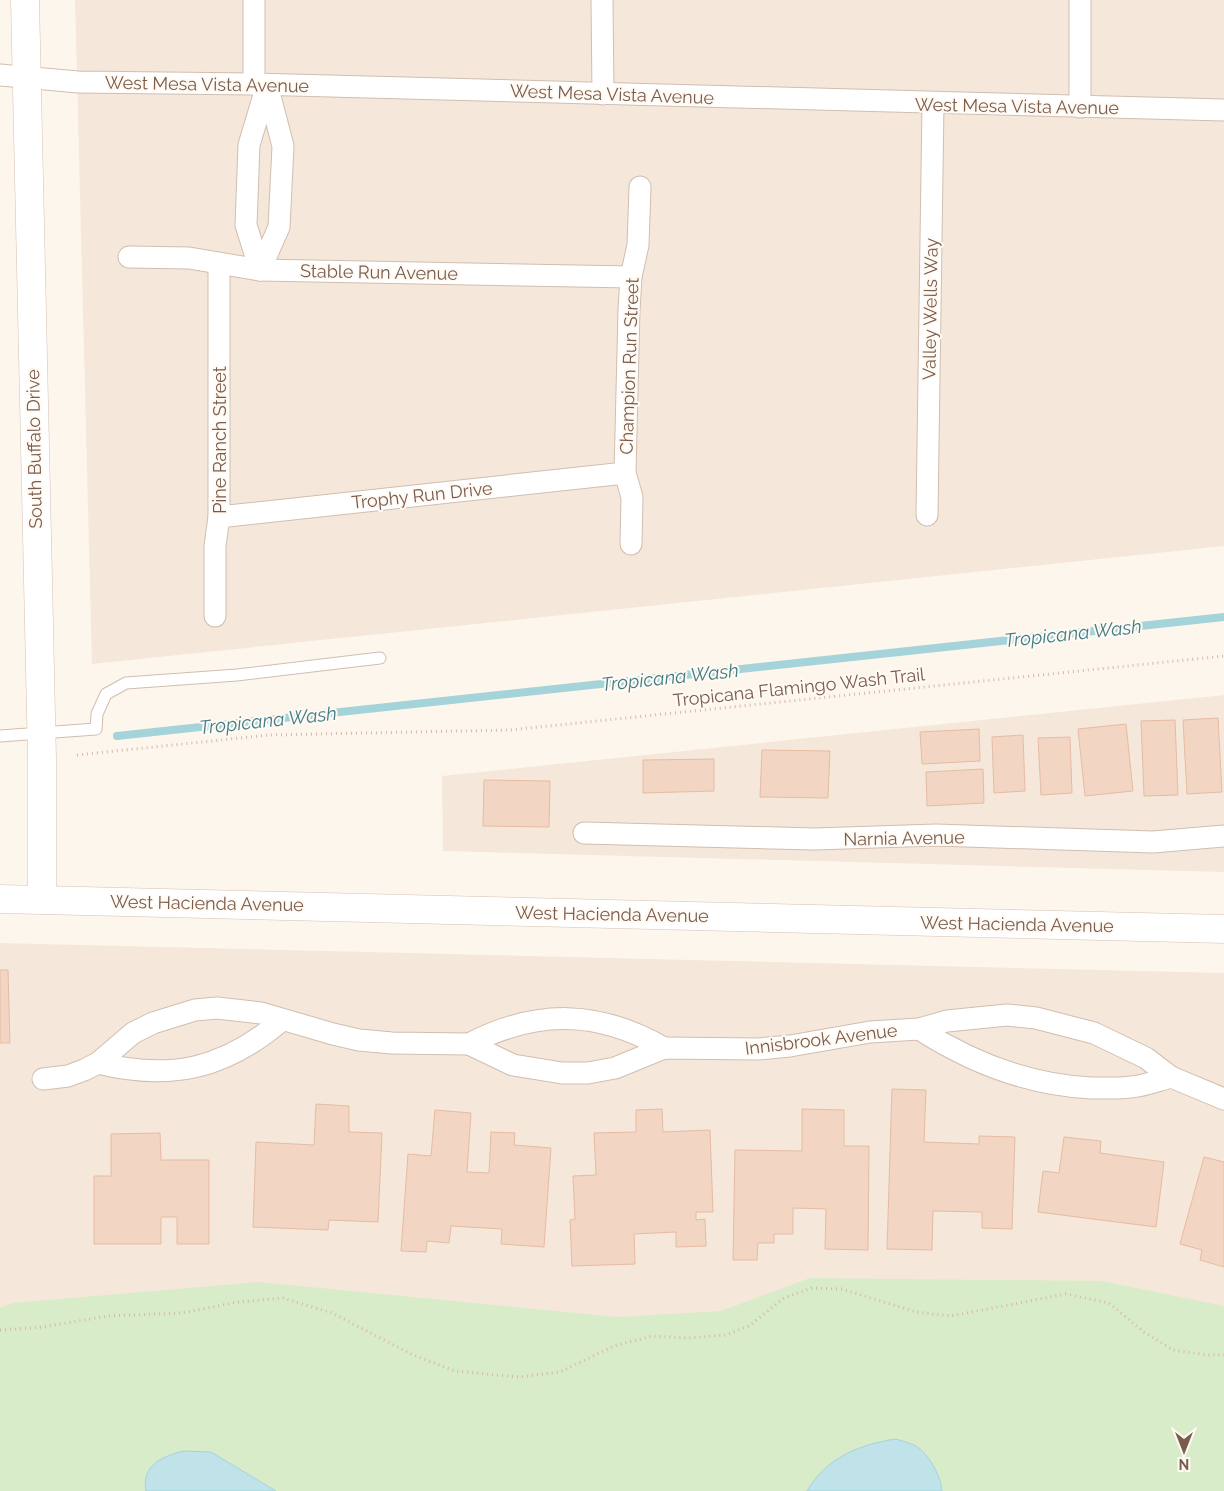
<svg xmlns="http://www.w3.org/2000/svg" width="1224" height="1491" font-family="Raleway,sans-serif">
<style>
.residential{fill:#f5e8da}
.green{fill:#d8ecc9}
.water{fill:#bfe3e8;stroke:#a5d3da}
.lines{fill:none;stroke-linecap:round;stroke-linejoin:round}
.stream{stroke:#a5d3da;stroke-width:8}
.building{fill:#f3d5c3;stroke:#e6bba3}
.lane-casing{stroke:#d1beb0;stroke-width:13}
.street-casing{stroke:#d1beb0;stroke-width:23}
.secondary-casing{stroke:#d6c0b0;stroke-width:29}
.path{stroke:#d9b8a5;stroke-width:3;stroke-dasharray:1 4;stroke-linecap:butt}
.lane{stroke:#fff;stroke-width:11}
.street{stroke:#fff;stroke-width:21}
.secondary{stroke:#fff;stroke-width:28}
.labels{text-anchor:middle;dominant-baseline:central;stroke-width:4;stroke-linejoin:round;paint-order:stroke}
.street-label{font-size:18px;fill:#7a5c4d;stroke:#fffaf3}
.water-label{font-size:19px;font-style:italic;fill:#437c86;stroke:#fffaf3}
</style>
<rect width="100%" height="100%" fill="#fdf6ec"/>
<g class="residential">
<path d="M75,0H1224V546L92,664Z"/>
<path d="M1224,695V872L443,851L442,776Z"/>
<path d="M0,943L1224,973V1491H0Z"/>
</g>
<path class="green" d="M810,1278L1102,1281L1224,1306V1491H0V1308L13,1303L259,1282L617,1317L721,1311Z"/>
<g class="water">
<path d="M896,1439C902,1441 910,1443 916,1446C929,1454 941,1476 942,1491H807C826,1458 860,1444 896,1439Z"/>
<path d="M184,1451L211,1452L276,1491H146C141,1465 163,1456 184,1451Z"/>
</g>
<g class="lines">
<path class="stream" d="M117,736L1224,617"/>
</g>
<g class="building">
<path d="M1218,718L1222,792L1187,794L1183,720Z"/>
<path d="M1175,720L1178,795L1144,796L1141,721Z"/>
<path d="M1126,724L1133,791L1085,796L1078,729Z"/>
<path d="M979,729L980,761L922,764L920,732Z"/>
<path d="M1023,735L1025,791L994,793L992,737Z"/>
<path d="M1070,737L1072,793L1041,795L1038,738Z"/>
<path d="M762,750L830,751L828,798L760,797Z"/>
<path d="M714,759V791L643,793V760Z"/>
<path d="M983,769L984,803L927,806L926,772Z"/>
<path d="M484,780L550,781L549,827L483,826Z"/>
<path d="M0,970H8L10,1043H0Z"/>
<path d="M892,1089L926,1090L924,1142L979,1144V1136L1015,1137L1012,1229L982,1228V1212L933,1211L932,1250L887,1249Z"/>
<path d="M316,1104L349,1106V1132L382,1133L378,1222L329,1220L328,1230L253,1227L256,1142L314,1145Z"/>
<path d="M662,1109L663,1132L710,1130L713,1212H696V1220L705,1219L706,1246L676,1247V1232L634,1234L635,1264L572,1266L570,1220L575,1219L573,1176L596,1175L594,1133L636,1132V1110Z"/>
<path d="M802,1109L844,1110V1146H869L868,1250L825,1249L826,1209L793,1208V1234H774V1243H758L757,1260H733L735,1150L802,1151Z"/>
<path d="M435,1110L471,1113L467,1172L489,1173L491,1132L515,1133L514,1145L551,1148L544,1247L501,1244L502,1229L451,1226L449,1243L427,1241L426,1252L401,1251L408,1154L431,1156Z"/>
<path d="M160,1133L161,1160H209V1244H177V1217H161V1244H94V1176H111V1134Z"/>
<path d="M1064,1137L1101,1141L1100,1153L1164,1162L1156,1227L1038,1212L1043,1171L1059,1173Z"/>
<path d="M1204,1157L1224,1162V1267L1200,1260L1202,1250L1180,1244Z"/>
</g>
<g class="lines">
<defs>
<path id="lane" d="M0,736L96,729L97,714L106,694L126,683L237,675L380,658"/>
<g id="street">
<path d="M254,0V84"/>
<path d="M602,0L603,94"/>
<path d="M1080,0V107"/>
<path d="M0,75L78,82L254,84L1224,110"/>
<path d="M129,257L189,258L260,270L631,277"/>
<path d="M260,270L279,227L283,146L267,85"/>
<path d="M260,270L246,225L249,145L267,85"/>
<path d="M927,515L933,104"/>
<path d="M219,517L625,473"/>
<path d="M631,544L632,497L625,473L629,310L631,277L638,245L640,187"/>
<path d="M215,616V546L219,517V264"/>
<path d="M584,833L815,839L936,835L1153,842L1224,836"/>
<path d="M919,1029C972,1063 1028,1085 1091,1088C1106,1088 1123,1089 1138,1086C1149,1084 1160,1080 1171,1077"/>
<path d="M469,1044C537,1009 598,1010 664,1048"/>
<path d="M98,1063C171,1081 225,1069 282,1020"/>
<path d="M43,1079L68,1076L84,1070L98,1063L133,1033L153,1023L195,1010L217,1008L261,1013L333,1034L359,1040L392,1043L469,1044L513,1065L562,1073H588L615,1068L664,1048L758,1049L790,1046L870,1032L919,1029L947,1021L1007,1015L1036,1018L1094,1033L1146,1058L1171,1077L1224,1099"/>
</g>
<g id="secondary">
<path d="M25,0L42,759V899"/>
<path d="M0,899L1224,929"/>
</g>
</defs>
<use href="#lane" class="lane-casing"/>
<use href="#street" class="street-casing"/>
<use href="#secondary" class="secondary-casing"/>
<g class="path">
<path d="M77,755L269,735L510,730L1224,656"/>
<path d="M0,1330L43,1327L108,1316L181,1313L239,1302L283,1298L332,1313L413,1355L455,1371L519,1377L560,1372L614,1346L652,1336L687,1338L726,1335L749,1326L784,1298L812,1288L842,1289L916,1312L951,1316L1066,1294L1109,1303L1144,1332L1173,1350L1208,1355H1224"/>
</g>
<use href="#lane" class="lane"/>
<use href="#street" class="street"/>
<use href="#secondary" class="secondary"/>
</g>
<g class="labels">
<g class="street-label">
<text transform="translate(207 84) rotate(1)">West Mesa Vista Avenue</text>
<text transform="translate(612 94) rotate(2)">West Mesa Vista Avenue</text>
<text transform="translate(1017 106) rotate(1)">West Mesa Vista Avenue</text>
<text transform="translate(379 272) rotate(1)">Stable Run Avenue</text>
<text transform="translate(930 309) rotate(-89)">Valley Wells Way</text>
<text transform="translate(629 366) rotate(-88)">Champion Run Street</text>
<text transform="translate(219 440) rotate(-90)">Pine Ranch Street</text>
<text transform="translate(34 449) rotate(-91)">South Buffalo Drive</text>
<text transform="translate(422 495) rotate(-6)">Trophy Run Drive</text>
<text transform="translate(799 687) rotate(-6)">Tropicana Flamingo Wash Trail</text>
<text transform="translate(904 838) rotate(-1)">Narnia Avenue</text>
<text transform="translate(207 903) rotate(1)">West Hacienda Avenue</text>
<text transform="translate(612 914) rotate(1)">West Hacienda Avenue</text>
<text transform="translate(1017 924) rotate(1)">West Hacienda Avenue</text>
<text transform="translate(821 1039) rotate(-7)">Innisbrook Avenue</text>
</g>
<g class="water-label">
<text transform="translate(1073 633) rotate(-6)">Tropicana Wash</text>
<text transform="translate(670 677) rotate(-6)">Tropicana Wash</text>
<text transform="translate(268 720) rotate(-6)">Tropicana Wash</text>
</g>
</g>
<g transform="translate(1184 1451) rotate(180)" stroke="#fffaf3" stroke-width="4" paint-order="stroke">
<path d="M0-4L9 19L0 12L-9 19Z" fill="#7a5c4d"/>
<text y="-8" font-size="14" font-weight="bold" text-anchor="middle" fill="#7a5c4d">N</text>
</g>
</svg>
